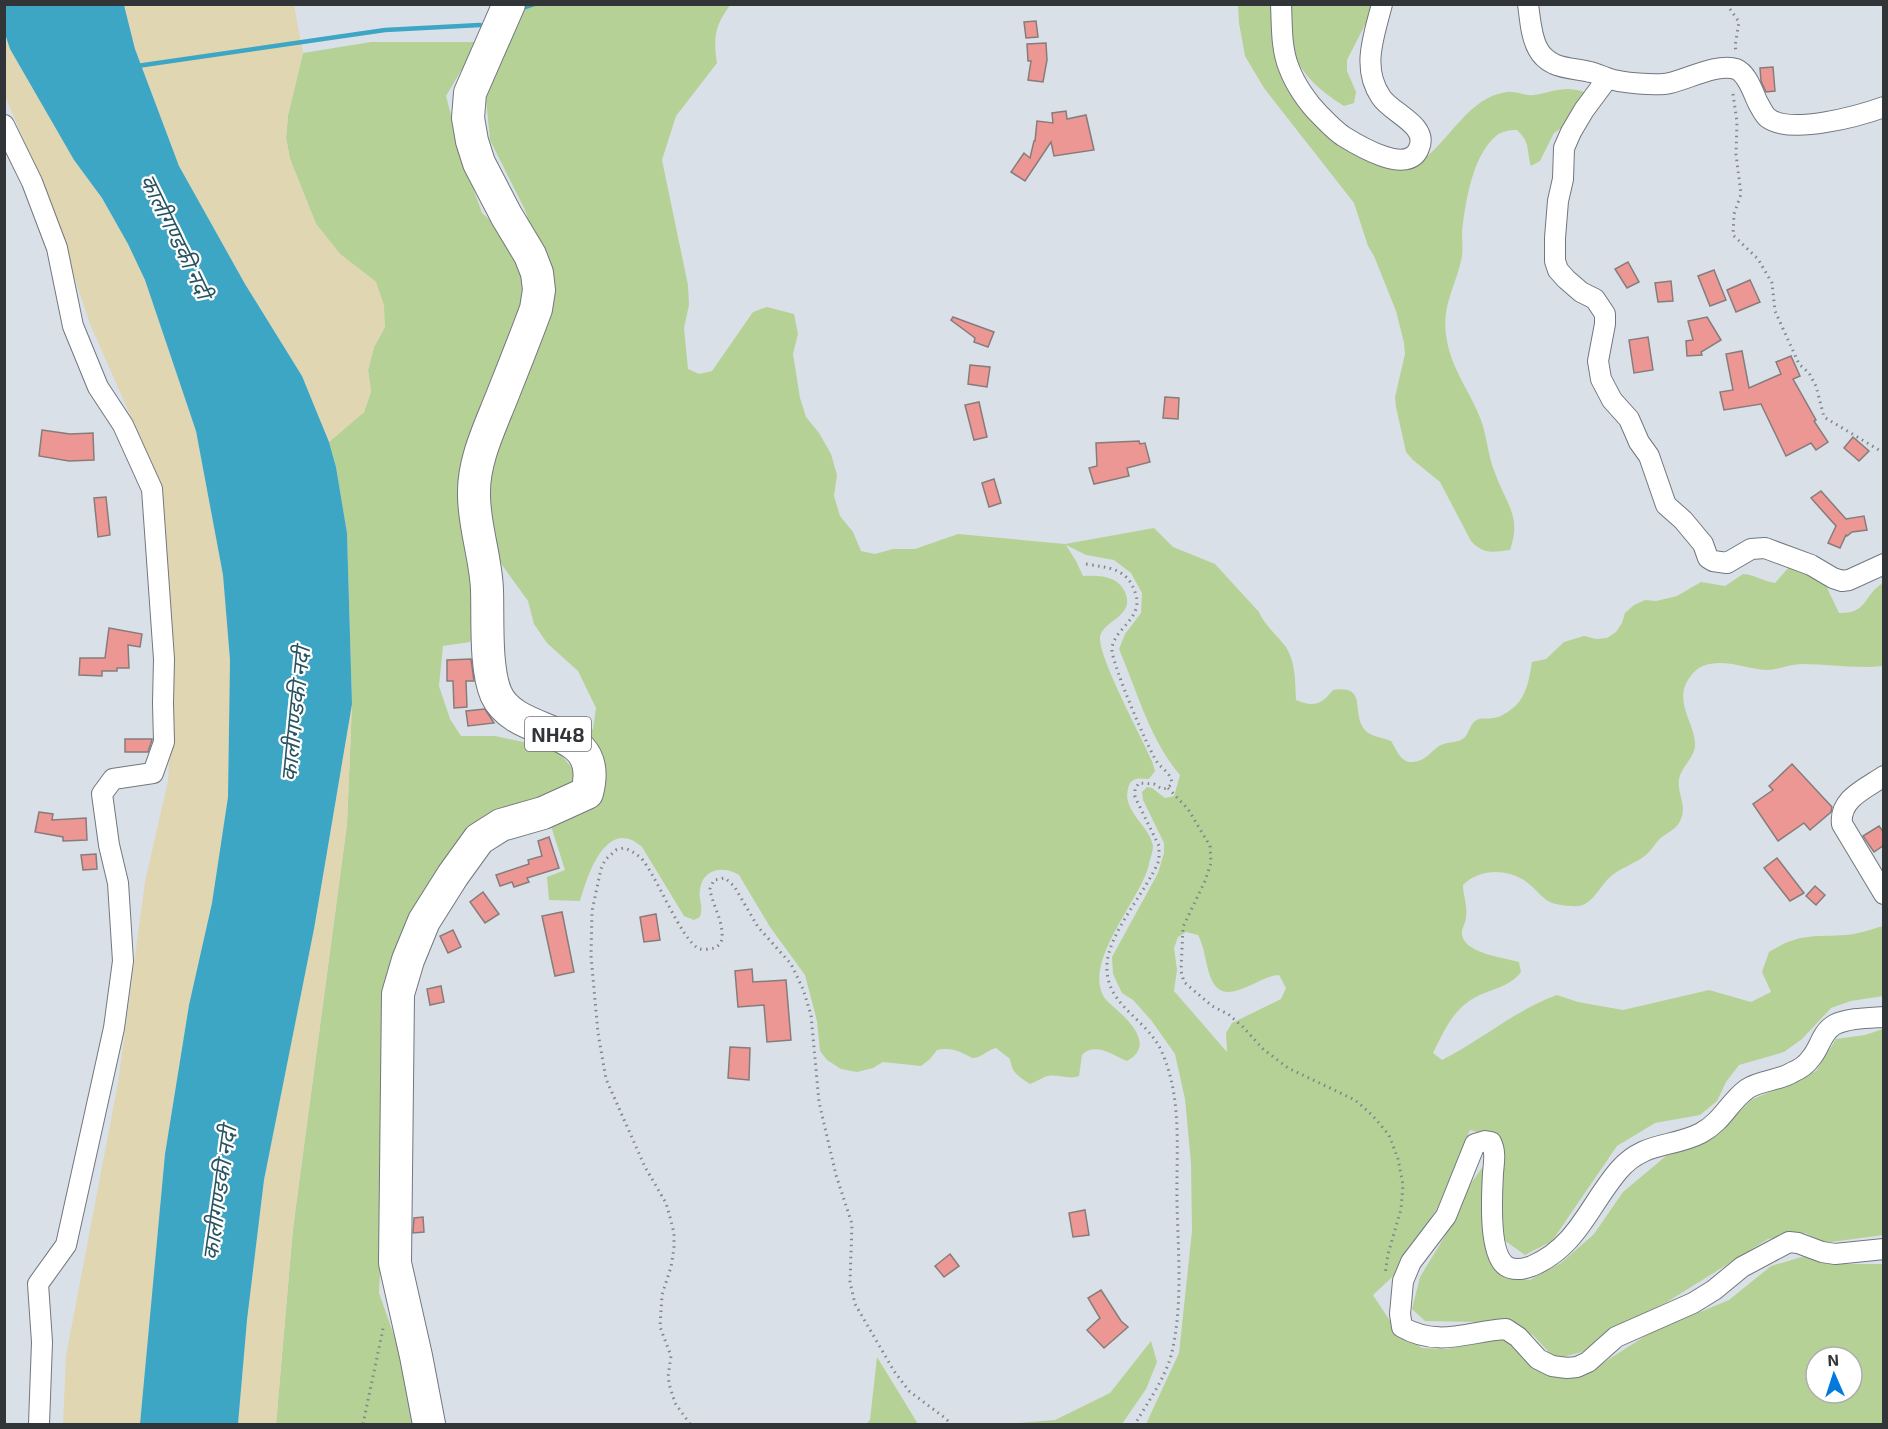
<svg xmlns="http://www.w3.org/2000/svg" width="1888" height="1429" font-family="'Exo 2','Noto Sans Devanagari',sans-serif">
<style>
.green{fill:#b6d195;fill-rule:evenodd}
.sand{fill:#e0d6b1}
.water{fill:#3da6c4}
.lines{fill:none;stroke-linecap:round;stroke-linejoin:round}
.stream{stroke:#3da6c4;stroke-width:4.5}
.building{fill:#ec9794;stroke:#867c7b;stroke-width:1.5}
.minor-casing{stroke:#72777f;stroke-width:22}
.trunk-casing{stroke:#72777f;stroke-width:34}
.path{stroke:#81868b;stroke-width:3;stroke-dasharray:1.5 4.5;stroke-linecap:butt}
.minor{stroke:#fff;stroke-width:20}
.trunk{stroke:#fff;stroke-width:32}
.labels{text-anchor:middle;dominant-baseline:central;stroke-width:4.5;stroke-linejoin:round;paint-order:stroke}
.shield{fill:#fff;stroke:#707274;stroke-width:1.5}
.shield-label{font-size:20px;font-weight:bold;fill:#323538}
.water-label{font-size:22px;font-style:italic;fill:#285461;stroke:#fff}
</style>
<rect width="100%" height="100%" fill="#dae0e8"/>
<g class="green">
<path d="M521,5H730C715,26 713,37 717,63L676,116L662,160L688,285L689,305L684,328L688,369L699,374L712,371L753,312L767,307L794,314L798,334L793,354L800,398L806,417L819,433L831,454L837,475L834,496L840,516L853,532L861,551L875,554L893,549H915L958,534L1065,544L1154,528L1173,547L1215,564L1259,612C1265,626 1277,635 1286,647C1296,663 1295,682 1296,700C1314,708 1322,704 1333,690C1368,685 1351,711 1364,729C1370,737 1382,737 1391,741C1396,749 1401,763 1412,762C1425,762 1430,752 1439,746C1447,741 1458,744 1465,737C1470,731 1470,722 1479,719C1483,718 1489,719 1493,718C1499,718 1508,712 1513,708C1527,696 1529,679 1532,662L1546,659L1564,642L1584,636L1596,639L1607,638L1616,632L1622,623L1625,613L1634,605L1645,600L1656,601L1677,596L1701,582L1725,586L1743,574C1755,575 1763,581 1775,583L1789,567L1820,573L1839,613C1868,614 1863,595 1883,583V666C1856,669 1829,664 1802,664C1790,664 1778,670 1766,670C1746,669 1724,658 1703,666C1698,668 1693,672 1690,677C1670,703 1701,729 1694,751C1691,760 1681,769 1679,779C1677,793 1687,805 1681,819C1677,829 1670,831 1662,837C1656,841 1653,849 1647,854C1636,864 1620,867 1609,878C1602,885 1596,896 1588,902C1583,906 1577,907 1571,906C1540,905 1544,893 1522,879C1503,868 1478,870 1463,885C1463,896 1468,906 1466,917C1466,922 1463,926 1462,931C1460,953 1502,957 1519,962L1521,972C1510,987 1491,989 1476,997C1453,1009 1444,1031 1433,1053L1442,1060C1482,1040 1515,1010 1557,995L1578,1002L1623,1010L1709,990L1751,1002L1771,992L1762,972L1769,952C1799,933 1813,937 1846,935C1859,934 1872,929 1883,926V996L1851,1001L1831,1008L1802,1039L1784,1052L1739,1065L1726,1082L1717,1101L1700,1115L1655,1123L1617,1146L1552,1241L1525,1255L1504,1240L1500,1179L1499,1138L1470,1130L1438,1207L1419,1235L1405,1265L1373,1295L1396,1330L1422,1348L1447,1349L1506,1337L1547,1374L1581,1377L1650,1333L1729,1300L1771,1266L1805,1256L1832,1264H1883V1424H1146L1179,1353L1192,1231L1191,1163L1185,1099L1175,1054L1151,1020L1133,1000L1122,993L1113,974L1112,957L1158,873L1164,853V843L1143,800L1142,792L1147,787L1152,788L1165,798L1174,796L1180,775C1150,740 1137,691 1119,649L1125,634L1141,613L1142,593L1131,573L1114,560L1086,555L1066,545L1076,561L1083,576C1097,575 1116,575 1124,590C1138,617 1101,620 1100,638C1099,658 1142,738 1152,761L1155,771L1149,779C1139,778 1130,777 1128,789C1122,811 1150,826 1153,846C1153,852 1150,859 1149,864C1142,899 1079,964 1106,1000C1120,1013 1160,1043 1127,1061C1114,1056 1095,1041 1082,1055L1079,1076C1069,1080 1059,1074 1048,1076C1042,1077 1037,1082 1030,1084C1018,1076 1012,1073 1010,1059L996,1048C987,1050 982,1058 972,1058C959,1051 952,1047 937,1050L930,1059L921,1066L883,1062L873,1068L857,1072L841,1069L827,1060L820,1051L817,1021L805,975L770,927L739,875C723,865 702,869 700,890C698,902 704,903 700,917L694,920L684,916L642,847C606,815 587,877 580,901L549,900L547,877L565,870L551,826L591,805L579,733L593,729L596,708L578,671L547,643L534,624L528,601L502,565L488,530L483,492L548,276L525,210L490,140L486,99L491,75ZM1186,932L1198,935C1205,948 1205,962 1210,976C1223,1012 1256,976 1279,975L1286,988L1281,999L1232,1023L1226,1033L1227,1052L1174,991L1177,970L1174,948L1178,937ZM1816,1357H1852V1393H1816Z"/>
<path d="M1238,5H1273L1272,36L1275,48L1316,119L1419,163C1450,141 1468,97 1507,92C1516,91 1525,96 1534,95C1553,92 1564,85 1584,92L1583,103L1563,127L1554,133L1540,161L1531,166C1526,150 1531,143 1517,130C1510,130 1502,131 1496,136C1472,156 1465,204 1462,233C1462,241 1463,249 1462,256C1456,288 1440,306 1447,341C1452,370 1471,393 1481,420C1487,437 1488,456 1495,473C1506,504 1522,516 1510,550C1492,552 1484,555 1471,541L1440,482L1413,460L1406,452L1396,407L1395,397L1405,354L1404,343L1396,311L1374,256L1368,246L1354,203L1264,88L1245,56L1239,23Z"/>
<path d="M1286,5H1375L1347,60V71L1356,92L1354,103L1344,106C1322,92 1302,76 1293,51C1288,37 1288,19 1286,5Z"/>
<path d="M371,42H478L446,96L462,157L482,213L503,232L523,264L528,295L464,480L478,616L470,642L443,646L439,686L450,719L461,736H495L556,749L579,776L581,785L490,824L418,913L389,1091L379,1293L401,1355L418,1424H276L293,1228L347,824L352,704L347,534L336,467L329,442L364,412L371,391L368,370L374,347L385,327L376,282L340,254L316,224L290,159L286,138L288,115L303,53Z"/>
<path d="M1883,1029V1235L1824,1243L1805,1233L1768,1239L1667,1302L1624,1323L1582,1352L1555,1359L1534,1336L1508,1321L1477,1322L1425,1321L1412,1309L1420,1277L1448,1231L1469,1186L1484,1165L1485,1247L1499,1275L1530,1280L1561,1263L1594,1234L1623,1192L1666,1156L1702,1144L1727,1124L1751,1100L1816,1071L1836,1039L1865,1035Z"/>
<path d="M1151,1341L1157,1362L1146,1389L1122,1424L966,1423H1018L1055,1420L1110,1393Z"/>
<path d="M877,1357L918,1424H866L870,1420Z"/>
</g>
<g class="sand">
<path d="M124,5H294L303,53L288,115L286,138L290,159L316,224L340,254L376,282L384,305L385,327L374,347L368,370L371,391L364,412L329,442L302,376L245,284L179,166L135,49Z"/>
<path d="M4,34L10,49L74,160L102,198L128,244L145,280L196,431L223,575L230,660L228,797L212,903L189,1005L165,1154L140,1424H63L66,1356L118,1083L145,882L168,781L174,677L161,485L90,324L46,192L5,96Z"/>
<path d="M352,704L347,824L293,1228L276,1424H238L247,1320L264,1180L314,929Z"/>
</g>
<path class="water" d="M5,4L124,5L135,49L179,166L245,284L302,376L329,442L336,467L347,533L352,704L314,929L264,1180L247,1320L238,1424H140L165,1154L189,1005L212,903L228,797L230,660L223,575L196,431L145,280L128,244L102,198L74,160L10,49L5,34Z"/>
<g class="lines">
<g class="stream">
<path d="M519,9L534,4"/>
<path d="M137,66L385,30L480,25"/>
</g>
</g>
<g class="building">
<path d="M1036,21L1038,37L1026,38L1024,22Z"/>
<path d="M1046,43L1047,60L1043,82L1028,80L1031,61H1028L1027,44Z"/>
<path d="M1773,67L1775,91L1766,92L1761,81L1760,68Z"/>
<path d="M1066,111L1067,119L1086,115L1094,150L1054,156L1051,142L1025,181L1011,172L1024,153L1030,158L1034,141H1035L1037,121L1053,123L1052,113Z"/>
<path d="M1628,262L1639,282L1627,288L1615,269Z"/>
<path d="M1714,270L1726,300L1710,306L1698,276Z"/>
<path d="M1750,280L1760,302L1736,312L1727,290Z"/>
<path d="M1671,281L1673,301L1658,302L1655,283Z"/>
<path d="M953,317L994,332L988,347L974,342L975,338L951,320Z"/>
<path d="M1707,317L1721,340L1701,352L1702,355L1687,356L1686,341L1693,340L1688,321Z"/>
<path d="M1648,337L1653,370L1634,373L1629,340Z"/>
<path d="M1742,351L1749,388L1781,374L1776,362L1791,356L1800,376L1793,379L1816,420L1814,421L1828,442L1816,450L1811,443L1786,456L1761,404L1724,410L1720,392L1733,390L1726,354Z"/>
<path d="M970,365L990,367L987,387L968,384Z"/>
<path d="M1165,397L1179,398L1178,419L1163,418Z"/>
<path d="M979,402L987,437L974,440L965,405Z"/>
<path d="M42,430L70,434L93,433L94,460L69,461L39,456Z"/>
<path d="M1853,437L1869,451L1859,461L1844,448Z"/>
<path d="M1139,441L1140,444L1145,443L1150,462L1127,468L1129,476L1094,484L1089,468L1097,466L1096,443Z"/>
<path d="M994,479L1001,503L989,507L982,483Z"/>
<path d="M1821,491L1846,519L1864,516L1867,530L1852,532L1847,536L1846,535L1840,548L1828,543L1836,526L1811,498Z"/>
<path d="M106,497L110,535L98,537L94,498Z"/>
<path d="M109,628L142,634L140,647L128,645L129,668H117V671H102V676L79,675L80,658H105Z"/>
<path d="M471,659L474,681H466L467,707L454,708L453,681H447V660Z"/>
<path d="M485,709L494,723L468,726L466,711Z"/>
<path d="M125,739H152V740L148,752H125Z"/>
<path d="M1792,764L1832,807L1831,812L1810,830L1804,823L1778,841L1753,804L1773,790L1769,786Z"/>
<path d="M39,812L53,814L52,820L86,818L87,840L63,841V837L35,832Z"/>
<path d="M1879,826L1884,833V845L1874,852L1863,836Z"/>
<path d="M549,837L559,868L527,878L529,882L514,887L512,882L500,886L496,875L529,864L528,860L542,856L538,841Z"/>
<path d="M96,854L97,869L83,870L81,855Z"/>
<path d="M1777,858L1804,893L1790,901L1764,868Z"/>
<path d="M1815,886L1825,895L1816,905L1806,896Z"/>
<path d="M483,892L499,914L485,923L470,902Z"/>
<path d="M562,912L574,972L555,976L542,916Z"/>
<path d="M656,914L660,940L644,942L640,917Z"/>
<path d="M453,930L461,947L448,953L440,936Z"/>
<path d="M752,969L753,982L786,980L791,1040L767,1042L764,1005L738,1007L735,971Z"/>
<path d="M441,986L444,1002L430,1005L427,989Z"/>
<path d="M730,1047L750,1048L749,1080L728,1078Z"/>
<path d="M1085,1210L1089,1235L1073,1237L1069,1213Z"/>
<path d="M423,1217L424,1232L413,1233L414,1218Z"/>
<path d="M950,1254L959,1266L944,1277L935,1266Z"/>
<path d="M1101,1290L1121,1321L1128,1327L1104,1348L1087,1330L1100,1318L1088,1298Z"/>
</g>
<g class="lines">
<defs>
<g id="minor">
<path d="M1281,4C1282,25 1281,49 1289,68C1295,84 1307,102 1319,114C1326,121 1334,130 1343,136C1359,146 1409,176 1419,148C1429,125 1391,113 1381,97C1361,68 1374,36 1382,4"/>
<path d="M1528,4C1530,18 1531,37 1538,49C1541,55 1548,61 1554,64C1565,69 1579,69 1590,72C1596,73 1601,76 1607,78C1620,83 1657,86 1670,83C1688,79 1718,63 1736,69C1748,74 1753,93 1758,103C1761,108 1764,115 1768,118C1791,135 1859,116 1884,107"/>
<path d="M1607,79L1584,110L1571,132L1564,148L1563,179L1558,201L1555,238V261L1558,270L1566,279L1581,292L1595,299L1605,314V324L1598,361L1601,379L1612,400L1629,419L1639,442L1649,456L1666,505L1683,520L1703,544L1708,558L1713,561L1727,563L1751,549L1765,548L1811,565L1833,578L1842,581L1849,580L1884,564"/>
<path d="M4,125L32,182L57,248L73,326L98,387L123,425L152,489L164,659L163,703L164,742L153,773L113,779L102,794L109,845L118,883L123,961L114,1028L66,1245L38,1284L42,1342L39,1424"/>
<path d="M1884,776C1865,789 1839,799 1842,824L1884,894"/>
<path d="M1884,1017C1868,1018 1848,1018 1834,1025C1821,1033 1820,1048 1811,1058C1807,1064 1800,1069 1793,1072C1779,1081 1760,1080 1747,1089C1729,1102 1723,1121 1701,1133C1672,1148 1644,1141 1619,1170C1589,1205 1578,1246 1532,1266C1524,1269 1514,1271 1506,1266C1488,1253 1492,1193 1493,1173C1494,1162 1496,1152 1491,1142L1485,1141L1475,1144L1446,1216L1411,1262L1403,1281L1400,1314L1402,1327C1439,1348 1469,1331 1506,1329L1518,1337L1538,1359L1552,1366L1567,1368L1577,1367L1588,1362L1616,1337L1693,1303L1714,1290L1742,1267L1789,1242L1798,1243L1822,1252L1835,1254L1884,1249"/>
</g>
<path id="trunk" d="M429,1424L416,1356L395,1263L398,994L408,960L424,921L453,875L479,839L501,825L543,813L587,793C606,721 517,741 496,694C485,668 488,619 487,590C486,558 474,527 474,495C473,462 489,429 501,399C513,369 525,339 536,309L539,290L537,273L530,255L506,215L479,163L472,141L468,118L470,93L509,4"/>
</defs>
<use href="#minor" class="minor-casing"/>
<use href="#trunk" class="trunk-casing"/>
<g class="path">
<path d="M1730,9L1739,22L1735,46L1736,51"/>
<path d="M1733,94L1737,122L1736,154L1741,194L1734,214L1733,235L1758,259L1772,283L1775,311L1799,364L1809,373L1816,386L1824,417L1884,453"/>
<path d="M1086,564C1110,568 1128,568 1136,595C1143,620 1111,630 1112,651C1114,668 1147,747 1157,762C1163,770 1170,772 1172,783L1168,788L1162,789L1154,784L1139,783L1135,789V797L1159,846V860C1147,891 1108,933 1107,965C1105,1005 1145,1017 1161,1050C1183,1098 1176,1152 1177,1202C1178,1251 1183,1304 1172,1352C1166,1377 1148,1402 1135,1424"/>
<path d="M1168,788L1188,809L1210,846L1211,863L1205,881L1183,927L1181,971L1184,982L1212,1006L1228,1014L1243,1027L1263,1049L1288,1068L1355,1100L1373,1116L1389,1135L1398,1159L1403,1185L1401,1209L1388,1254L1385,1275"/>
<path d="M363,1424L384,1324"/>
<path d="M690,1424L675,1403L670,1387L668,1377L671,1356L660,1327L662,1295L671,1267L674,1248V1233L670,1217L666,1203L645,1167L606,1079L598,1033L591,956L592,911L601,869L605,860L616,850L624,848C630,850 635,853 640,857C656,873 682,943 700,949C704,950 710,949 714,948C720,946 723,940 722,934C722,918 712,904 710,889L714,880L725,878L734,886L758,927L791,964L803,989L811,1015L819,1102L836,1175L852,1224L850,1282L855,1304L894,1371L909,1391L945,1418L951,1424"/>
</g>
<use href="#minor" class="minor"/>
<use href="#trunk" class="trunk"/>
</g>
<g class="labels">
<rect class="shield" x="525" y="717" width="66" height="34" rx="4.5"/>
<g class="shield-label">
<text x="558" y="734">NH48</text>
</g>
<g class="water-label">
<text transform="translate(177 236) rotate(64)">कालीगण्डकी नदी</text>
<text transform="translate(294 714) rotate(-84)">कालीगण्डकी नदी</text>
<text transform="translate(218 1193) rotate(-82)">कालीगण्डकी नदी</text>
</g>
</g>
<rect width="1888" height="1429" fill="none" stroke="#323538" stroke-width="12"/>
<g transform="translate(1834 1375) rotate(357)"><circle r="28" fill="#ffffff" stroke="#adaeaf" stroke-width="1.5"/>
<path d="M0-4.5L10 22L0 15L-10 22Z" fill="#0379e0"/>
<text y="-9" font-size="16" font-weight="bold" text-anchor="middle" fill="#323538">N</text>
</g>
</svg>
